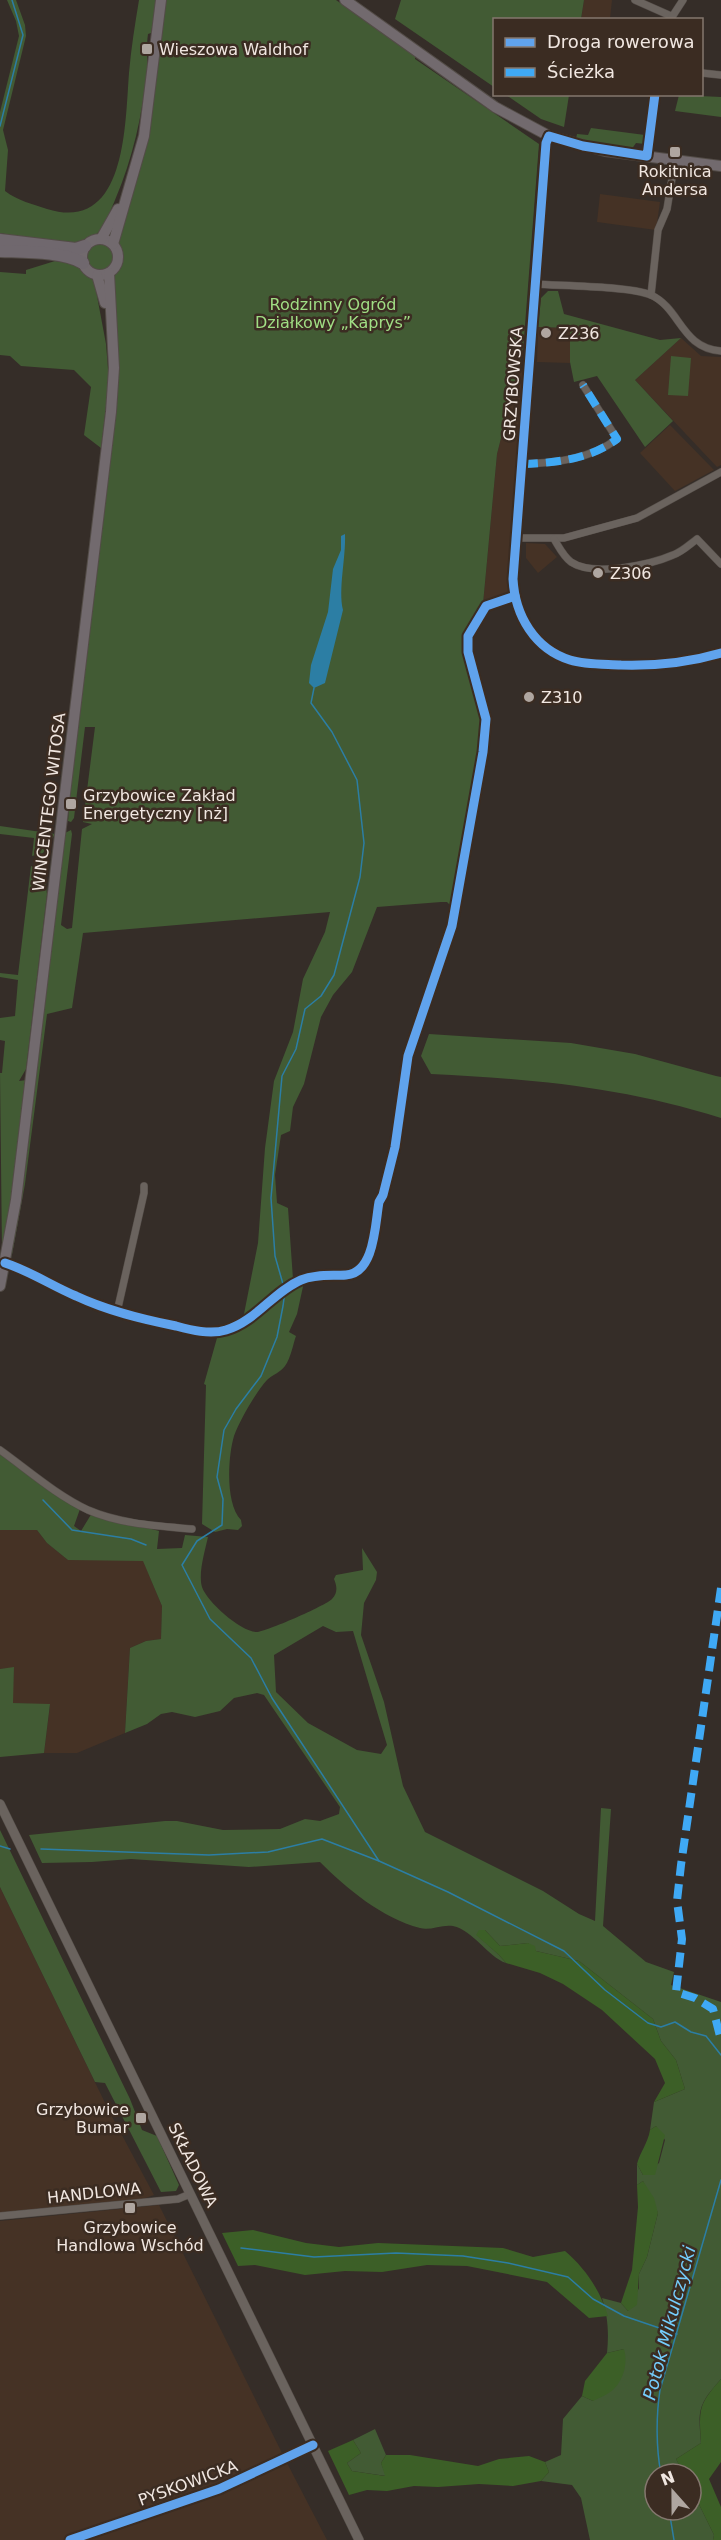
<svg xmlns="http://www.w3.org/2000/svg" width="721" height="2540" font-family="'DejaVu Sans',sans-serif">
<style>
.built{fill:#453225}
.green{fill:#425b34;fill-rule:evenodd}
.forest{fill:#3c5f27}
.water{fill:#2c7ea4}
.lines{fill:none;stroke-linecap:round;stroke-linejoin:round}
.stream{stroke:#2c7ea4;stroke-width:1.5}
.street-casing{stroke:#534c47;stroke-width:8}
.secondary-casing{stroke:#534c47;stroke-width:10}
.primary-casing{stroke:#534c47;stroke-width:12}
.highway-casing{stroke:#534c47;stroke-width:14}
.street{stroke:#6a635e;stroke-width:7}
.secondary{stroke:#6a635e;stroke-width:9}
.primary{stroke:#726a6e;stroke-width:10}
.highway{stroke:#70686e;stroke-width:12}
.quiet{stroke:#3fa9f5;stroke-width:8;stroke-dasharray:15 8;stroke-linecap:butt}
.cycleway-casing{stroke:#3b2c22;stroke-width:13}
.cycleway{stroke:#60a3ed;stroke-width:9}
.poi-dot{fill:#afa6a0;stroke:#3b2c22;stroke-width:2}
.labels{text-anchor:middle;dominant-baseline:central;stroke-width:5;stroke-linejoin:round;paint-order:stroke}
.poi-label{font-size:16px;fill:#f1e7e1;stroke:#3b2c22;text-anchor:start}
.park-label{font-size:16px;fill:#a0de84;stroke:#3b2c22}
.street-label{font-size:16px;fill:#f1e7e1;stroke:#3b2c22}
.water-label{font-size:18px;font-style:italic;fill:#75cefd;stroke:#3b2c22}
</style>
<rect width="100%" height="100%" fill="#352d28"/>
<g class="built">
<path d="M584,0H612L610,19L581,20Z"/>
<path d="M600,194L660,202L656,230L597,222Z"/>
<path d="M538,327L570,328V363L537,362Z"/>
<path d="M681,338L701,356L721,357V465L717,467L635,380Z"/>
<path d="M518,369L525,371L510,595L483,604L497,454Z"/>
<path d="M670,425L714,470L675,491L640,453Z"/>
<path d="M526,543L545,544L557,557L538,573L526,558Z"/>
<path d="M0,1530H37L47,1543L68,1560H143L162,1606L161,1639L146,1641L130,1648L125,1733L77,1753H44L50,1705L12,1703L14,1668L0,1669Z"/>
<path d="M0,1887L109,2111L154,2195L143,2199L0,2214Z"/>
<path d="M159,2205L287,2463L327,2540H0V2221Z"/>
</g>
<g class="green">
<path d="M7,0H16L25,25L26,36L3,130L8,150L5,191C18,201 33,204 47,209C127,234 125,123 129,73C131,49 135,24 139,0H157L151,33L148,34C146,47 148,59 147,71C142,116 133,158 115,200C106,221 100,240 76,246L75,243L73,242L72,246L0,233V112L19,36L16,21Z"/>
<path d="M166,0H336L415,55V59L539,144L523,351L497,454L483,604L467,631L465,651L483,720L476,775L451,906L447,902H441L377,907L352,972L333,995L321,1017L304,1084L293,1107L290,1131L281,1135L275,1175L277,1203L288,1208L293,1279L243,1319L258,1243L265,1148L274,1081L293,1032L303,979L325,932L330,912L83,933L72,1008L47,1014L25,1184L11,1260L65,833L71,830L72,834L61,925L67,929L72,928L82,829L92,824L83,822L95,727H85L74,818L71,822L68,821L70,795L68,791L118,393L112,277C121,266 126,257 118,244L148,141Z"/>
<path d="M401,0H584L581,19L494,20V87L395,19Z"/>
<path d="M506,95H569L564,127L541,119Z"/>
<path d="M679,95L721,97V117L675,111Z"/>
<path d="M591,128L645,135V144L636,143L631,150L576,139L577,134L588,135Z"/>
<circle cx="101" cy="257" r="15"/>
<path d="M55,261L73,263L94,280L106,344L109,381L101,448L84,435L91,387L74,370L21,366L10,356L0,355V272L26,274V270Z"/>
<path d="M548,291H558L564,314L660,340L681,338L635,380L673,421L645,447L597,376L574,382L570,362V328L538,327L541,298Z"/>
<path d="M671,356L691,358L688,396L668,395Z"/>
<path d="M0,826L55,834L43,853L32,856L34,838L0,834Z"/>
<path d="M31,866C44,871 46,881 47,894L26,1069L19,1081L27,1080L5,1249L2,1253L0,1073H2L5,1041L0,1040V1018L15,1016L18,980L0,977V973L18,975Z"/>
<path d="M429,1034L571,1043L635,1054L716,1076L721,1077V1118C622,1087 534,1079 431,1074L421,1056Z"/>
<path d="M304,1282L297,1314L289,1332L296,1336C293,1344 291,1358 285,1366C281,1372 272,1375 267,1380C256,1392 240,1420 234,1436C228,1456 225,1504 241,1520L242,1526L238,1530L227,1529L215,1532L202,1524L206,1385L204,1384L217,1338L247,1325Z"/>
<path d="M0,1453L80,1509L74,1526L81,1531L92,1513L159,1531L157,1549L182,1548L185,1535L208,1537C205,1551 198,1573 202,1587C207,1602 241,1632 257,1632C265,1632 325,1606 332,1599C338,1593 337,1586 334,1579L336,1575L363,1570L362,1548L377,1572L376,1580L364,1603L361,1635L384,1702L403,1786L425,1832L543,1891L579,1914L595,1921L601,1808L611,1809L603,1926L646,1962L674,1972L671,1985L721,2002V2379C698,2405 698,2409 701,2443L676,2459L684,2474H655V2510H691V2488L714,2535L713,2540H590L581,2498L572,2485L541,2481L549,2472L545,2462L561,2455L563,2419L582,2396L593,2401L624,2349L607,2353C609,2333 608,2317 602,2298L621,2303L628,2311L639,2288V2274L647,2257L658,2213L643,2181L637,2185V2164L643,2175L659,2163L665,2140L656,2126L650,2130L654,2102L685,2089L676,2060L661,2041L653,2019L579,1961L536,1951L528,1943L500,1946L485,1930L477,1935L499,1955L506,1963C488,1957 473,1930 453,1926C442,1924 430,1931 420,1928C382,1918 347,1889 320,1862L249,1867L131,1859L92,1862L42,1863L29,1835L165,1821H177L223,1830L280,1829L305,1819L320,1821L339,1814L340,1807L264,1695L257,1693L234,1698L220,1711L195,1717L172,1712L161,1714L147,1724L125,1733L130,1648L146,1641L161,1639L162,1606L143,1561L68,1560L47,1543L37,1530H0ZM323,1626L336,1632L353,1631L387,1745L381,1754L357,1750L308,1723L276,1692L274,1655Z"/>
<path d="M14,1667L13,1703L50,1704L44,1753L0,1757V1669Z"/>
<path d="M0,1830L130,2099L142,2130L157,2136L179,2185L176,2191L161,2192L105,2083L95,2082L0,1887Z"/>
<path d="M375,2429L386,2455L381,2463L386,2476L352,2471L347,2463L361,2453L353,2440Z"/>
</g>
<g class="forest">
<path d="M479,1930H485L500,1946L528,1943L535,1946L536,1951L579,1961L653,2019L661,2041L676,2060L685,2089L654,2102L665,2083L655,2059L602,2010L563,1984L540,1973L506,1963L499,1955L476,1935Z"/>
<path d="M656,2126L665,2135L655,2175H643L637,2164C640,2152 648,2143 650,2130Z"/>
<path d="M643,2181L654,2198L658,2213L647,2257L639,2274L637,2305L628,2311L621,2303L632,2270L638,2207L637,2185Z"/>
<path d="M253,2230L306,2243L339,2247L378,2243L503,2248L533,2257L565,2251C585,2268 600,2290 608,2316L589,2318L547,2282L467,2266L427,2265L382,2272L345,2271L305,2275L255,2265L238,2266L222,2233Z"/>
<path d="M624,2349C628,2362 624,2379 614,2389C609,2394 599,2398 593,2401L582,2396L585,2381L607,2353Z"/>
<path d="M721,2379V2462L709,2479L721,2507V2540H713L714,2535L691,2488V2474H684L676,2459L701,2443C699,2409 698,2405 721,2379Z"/>
<path d="M353,2440L361,2453L347,2463L352,2471L385,2476L381,2463L386,2455H410L478,2466L499,2459L529,2456L545,2462L549,2472L541,2481L513,2486L479,2484L438,2487L414,2486L387,2491L367,2490L349,2495L328,2451Z"/>
</g>
<path class="water" d="M345,534C346,558 338,589 343,610L325,683L314,688L309,683L311,665L328,612L333,569L341,550V536Z"/>
<g class="lines">
<g class="stream">
<path d="M0,126L23,35L12,0"/>
<path d="M314,688L311,703L332,732L357,780L364,843L360,877L334,975L321,996L305,1009L296,1049L282,1076L271,1198L275,1256L285,1291L283,1306L277,1337L261,1376L236,1409L224,1430L217,1477L223,1499L222,1525L197,1541L182,1565L210,1619L251,1658L272,1698L379,1861L448,1892L564,1951L605,1990L648,2023L661,2027L675,2022L691,2032L706,2036L721,2055"/>
<path d="M43,1500L72,1530L131,1539L146,1545"/>
<path d="M0,1846L10,1849"/>
<path d="M41,1849L209,1855L268,1852L322,1839L379,1861"/>
<path d="M241,2248L314,2257L396,2253L463,2256L508,2263L568,2277L593,2299L624,2316L677,2334"/>
<path d="M661,2474C656,2448 656,2416 660,2390L721,2180"/>
<path d="M669,2510L674,2540"/>
</g>
<defs>
<g id="street">
<path d="M635,0L671,16"/>
<path d="M670,20L683,0"/>
<path d="M702,73L721,75"/>
<path d="M549,136L545,157L513,579C515,616 535,649 570,660C586,665 605,664 621,665C656,666 687,663 721,653"/>
<path d="M647,156L655,94"/>
<path d="M535,284C563,286 628,286 651,295C681,309 681,348 721,351"/>
<path d="M651,295L658,230L667,209L675,160"/>
<path d="M523,464C555,463 591,459 617,439L583,385"/>
<path d="M517,538H564L637,518L721,472"/>
<path d="M554,539C559,547 563,556 571,562C593,577 650,565 673,555C682,552 689,545 697,539L721,564"/>
<path d="M5,1263C30,1271 53,1286 76,1297C119,1316 167,1328 214,1332"/>
<path d="M117,1312L144,1193V1186"/>
<path d="M0,1450C28,1470 56,1495 88,1510C120,1524 158,1526 192,1529"/>
<path d="M0,2216L178,2199L190,2194"/>
<path d="M70,2540L219,2489L313,2445"/>
</g>
<path id="secondary" d="M0,1804L359,2540"/>
<g id="primary">
<path d="M345,0L495,107L549,136L605,151L721,166"/>
<circle cx="100" cy="257" r="18"/>
<path d="M101,239L118,209"/>
<path d="M113,244L144,136L161,0"/>
<path d="M97,275L105,303"/>
<path d="M0,1286L16,1200L111,412L114,368L109,273"/>
</g>
<g id="highway">
<path d="M0,240L76,249L85,246"/>
<path d="M0,251C24,252 63,251 83,263"/>
</g>
</defs>
<use href="#street" class="street-casing"/>
<use href="#secondary" class="secondary-casing"/>
<use href="#primary" class="primary-casing"/>
<use href="#highway" class="highway-casing"/>
<use href="#street" class="street"/>
<use href="#secondary" class="secondary"/>
<use href="#primary" class="primary"/>
<use href="#highway" class="highway"/>
<g class="quiet">
<path d="M523,464C555,463 591,459 617,439L583,385"/>
<path d="M721,1588L681,1865L677,1901L682,1939L676,1992L695,1998L713,2009L721,2040"/>
</g>
<defs>
<g id="cycleway">
<path d="M655,94L647,156L583,146L549,136L546,143L513,579C515,616 535,649 570,660C586,665 605,664 621,665C656,666 687,663 721,653"/>
<path d="M5,1263C30,1271 52,1286 76,1296C108,1311 141,1319 176,1326C191,1330 210,1335 226,1330C256,1321 273,1292 301,1280C315,1274 331,1276 346,1275C375,1273 375,1224 379,1202L383,1195L395,1147L408,1056L452,926L483,752L486,719L468,652V636L486,606L515,596"/>
<path d="M70,2540L219,2489L313,2445"/>
</g>
</defs>
<use href="#cycleway" class="cycleway-casing"/>
<use href="#cycleway" class="cycleway"/>
</g>
<g class="poi-dot">
<rect x="141" y="43" width="12" height="12" rx="3"/>
<rect x="669" y="146" width="12" height="12" rx="3"/>
<circle cx="546" cy="333" r="6"/>
<circle cx="598" cy="573" r="6"/>
<circle cx="529" cy="697" r="6"/>
<rect x="65" y="798" width="12" height="12" rx="3"/>
<rect x="135" y="2112" width="12" height="12" rx="3"/>
<rect x="124" y="2202" width="12" height="12" rx="3"/>
</g>
<g class="labels">
<g class="poi-label">
<text x="159" y="49">Wieszowa Waldhof</text>
<text x="675" y="171" text-anchor="middle">Rokitnica<tspan x="675" dy="18">Andersa</tspan></text>
<text x="558" y="333">Z236</text>
<text x="610" y="573">Z306</text>
<text x="541" y="697">Z310</text>
<text x="83" y="795">Grzybowice Zakład<tspan x="83" dy="18">Energetyczny [nż]</tspan></text>
<text x="129" y="2109" text-anchor="end">Grzybowice<tspan x="129" dy="18">Bumar</tspan></text>
<text x="130" y="2227" text-anchor="middle">Grzybowice<tspan x="130" dy="18">Handlowa Wschód</tspan></text>
</g>
<g class="park-label">
<text x="333" y="304">Rodzinny Ogród<tspan x="333" dy="18">Działkowy „Kaprys”</tspan></text>
</g>
<g class="street-label">
<text transform="translate(513 384) rotate(-86)">GRZYBOWSKA</text>
<text transform="translate(49 802) rotate(-83)">WINCENTEGO WITOSA</text>
<text transform="translate(193 2165) rotate(64)">SKŁADOWA</text>
<text transform="translate(94 2193) rotate(-6)">HANDLOWA</text>
<text transform="translate(188 2483) rotate(-20)">PYSKOWICKA</text>
</g>
<g class="water-label">
<text transform="translate(669 2323) rotate(-75)">Potok Mikulczycki</text>
</g>
</g>
<rect x="493" y="18" width="210" height="78" fill="#3b2c22" stroke="#84776e" stroke-width="1.5"/>
<rect x="505" y="38" width="30" height="9" fill="#60a3ed" stroke="#84776e" stroke-width="1.5"/>
<text x="547" y="48" font-size="18" fill="#f1e7e1">Droga rowerowa</text>
<rect x="505" y="68" width="30" height="9" fill="#3fa9f5" stroke="#84776e" stroke-width="1.5"/>
<text x="547" y="78" font-size="18" fill="#f1e7e1">Ścieżka</text>
<g transform="translate(673 2492) rotate(339)"><circle r="28" fill="#3b2c22" stroke="#84776e" stroke-width="1.5"/>
<path d="M0-4.5L10 22L0 15L-10 22Z" fill="#afa6a0"/>
<text y="-9" font-size="16" font-weight="bold" text-anchor="middle" fill="#f1e7e1">N</text>
</g>
</svg>
